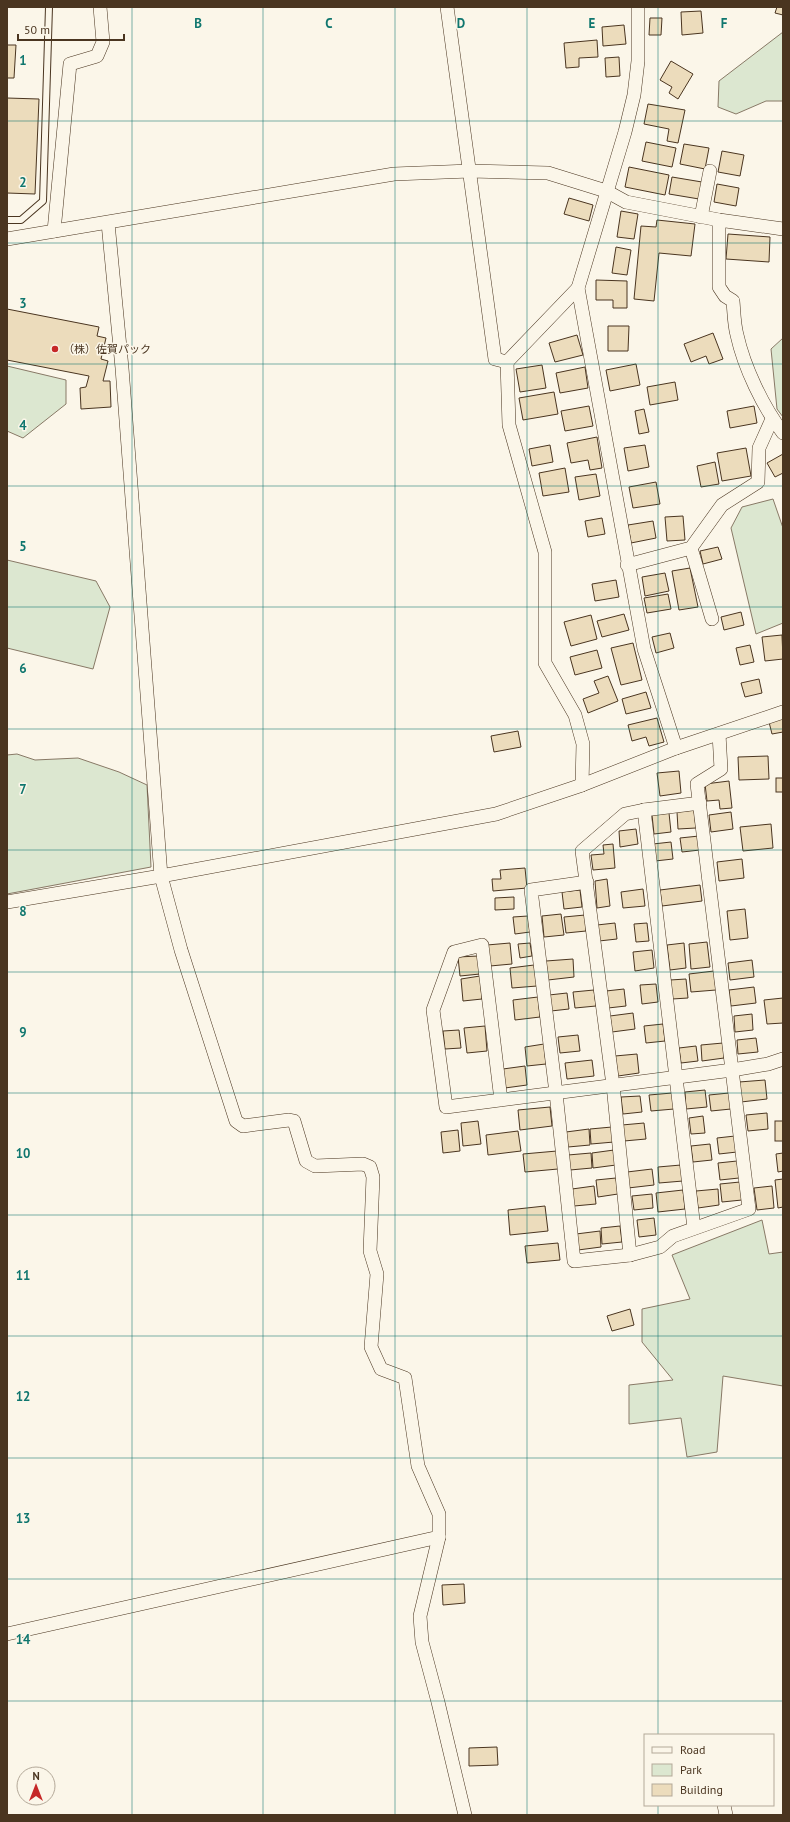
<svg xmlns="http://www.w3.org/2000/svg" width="790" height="1822" font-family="'PT Sans','Noto Sans JP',sans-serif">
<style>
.green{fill:#dce7d0;stroke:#887966}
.building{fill:#ecdcbc;stroke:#4a3520}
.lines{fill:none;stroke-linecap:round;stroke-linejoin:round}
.lane-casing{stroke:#4a3520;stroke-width:8}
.street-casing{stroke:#4a3520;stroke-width:14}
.lane{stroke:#fbf6e9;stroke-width:6}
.street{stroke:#fbf6e9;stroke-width:13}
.grid{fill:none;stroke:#0f766e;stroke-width:1;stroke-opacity:0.55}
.poi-dot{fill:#c62828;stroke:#fbf6e9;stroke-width:1.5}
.labels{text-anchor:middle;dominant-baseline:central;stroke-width:3;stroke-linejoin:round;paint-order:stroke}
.poi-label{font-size:11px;fill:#4a3520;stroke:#fbf6e9;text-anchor:start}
.grid-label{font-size:13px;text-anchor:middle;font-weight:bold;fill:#0f766e;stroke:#fbf6e9;stroke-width:3;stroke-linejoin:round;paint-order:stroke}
</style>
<rect width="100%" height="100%" fill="#fbf6e9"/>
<g class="green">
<path d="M783,32V101H766L736,114L718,107L719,81Z"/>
<path d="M783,338V417L777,409L771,349Z"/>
<path d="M7,366L66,380V404L23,438L7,431Z"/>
<path d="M773,499L783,528V623L756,634L731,528L742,507Z"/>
<path d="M7,560L96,581L110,607L93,669L7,648Z"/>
<path d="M17,754L35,760L78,758L119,772L147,785L151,867L7,894V755Z"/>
<path d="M762,1220L769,1254L783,1252V1386L723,1376L717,1452L687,1457L681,1418L629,1424V1385L673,1380L642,1342V1309L690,1299L672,1255Z"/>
</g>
<g class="building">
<path d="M777,7H783V15L775,13Z"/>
<path d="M701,11L703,33L682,35L681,12Z"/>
<path d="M650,18H662L661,35H649Z"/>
<path d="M624,25L626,44L603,46L602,27Z"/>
<path d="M597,40L598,57L579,58V67L566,68L564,43Z"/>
<path d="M7,45H16L14,78H7Z"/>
<path d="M619,57L620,76L606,77L605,58Z"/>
<path d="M671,61L693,74L678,99L669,93L672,87L660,80Z"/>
<path d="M7,98L39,99L35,194L7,193Z"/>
<path d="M648,104L685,110L678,143L667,141L669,129L644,124Z"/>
<path d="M646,142L676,148L672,167L642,161Z"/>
<path d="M684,144L709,148L705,169L680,164Z"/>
<path d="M722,151L744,155L740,176L718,172Z"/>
<path d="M629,167L669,175L665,195L625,187Z"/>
<path d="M672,177L702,182L699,199L669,194Z"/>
<path d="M717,184L739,188L736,206L714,202Z"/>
<path d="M569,198L593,205L589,221L564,214Z"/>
<path d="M621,211L638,214L634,239L617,237Z"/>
<path d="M657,220L695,224L691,256L659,253L654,301L634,299L641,226L656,227Z"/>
<path d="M728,234L770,237L769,262L726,259Z"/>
<path d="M616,247L631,250L627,275L612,273Z"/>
<path d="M596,280L627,281V308H613V300H596Z"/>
<path d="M7,309L99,327L97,336L106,338L101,359L108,361L103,381H110L111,407L81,409L80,388L86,387L89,376L7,360Z"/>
<path d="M608,326H629L628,351H608Z"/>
<path d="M713,333L723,359L709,364L706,356L691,362L684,344Z"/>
<path d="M577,335L583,355L555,362L549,343Z"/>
<path d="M636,364L640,385L610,391L606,370Z"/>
<path d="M542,365L546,388L520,392L516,369Z"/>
<path d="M585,367L588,388L560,393L556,373Z"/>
<path d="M675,382L678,400L650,405L647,387Z"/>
<path d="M554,392L558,414L523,420L519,398Z"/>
<path d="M589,406L593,426L565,431L561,411Z"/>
<path d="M754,406L757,423L730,428L727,411Z"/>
<path d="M644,409L649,432L639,434L635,411Z"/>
<path d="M597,437L602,468L590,470L588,460L571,463L567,443Z"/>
<path d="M550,445L553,462L532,466L529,449Z"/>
<path d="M645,445L649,467L628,471L624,448Z"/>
<path d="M746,448L751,476L722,481L717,453Z"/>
<path d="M783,454V473L775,477L767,463Z"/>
<path d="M715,462L719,484L701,487L697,466Z"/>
<path d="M565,468L569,492L543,496L539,473Z"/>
<path d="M596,474L600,496L579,500L575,477Z"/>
<path d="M656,482L660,504L633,508L629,487Z"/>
<path d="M683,516L685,540L667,541L665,517Z"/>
<path d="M602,518L605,534L588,537L585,521Z"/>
<path d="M653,521L656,538L631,543L628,525Z"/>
<path d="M718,547L722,559L703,564L700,551Z"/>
<path d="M690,568L698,607L679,610L672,571Z"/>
<path d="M665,573L669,591L645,596L642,577Z"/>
<path d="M616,580L619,597L595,601L592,584Z"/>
<path d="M668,594L671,609L647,613L644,598Z"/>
<path d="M741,612L744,625L724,630L721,617Z"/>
<path d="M624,614L629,630L602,637L597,621Z"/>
<path d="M591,615L597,639L571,646L564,622Z"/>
<path d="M670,633L674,648L656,653L652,637Z"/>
<path d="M782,635L783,659L765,661L762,637Z"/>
<path d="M633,643L642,680L621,685L611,648Z"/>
<path d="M750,645L754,662L740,665L736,648Z"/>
<path d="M597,650L602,668L575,675L570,657Z"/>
<path d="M608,676L618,701L588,713L583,699L599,693L594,681Z"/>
<path d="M759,679L762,693L745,697L741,683Z"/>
<path d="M646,692L651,708L626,714L622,699Z"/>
<path d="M657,718L664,742L649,746L646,737L632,741L628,725Z"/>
<path d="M783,718V732L772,734L769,722Z"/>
<path d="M518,731L521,747L494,752L491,736Z"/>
<path d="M768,756L769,779L739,780L738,757Z"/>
<path d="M679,771L681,793L660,796L657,773Z"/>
<rect x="776" y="778" width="7" height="14"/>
<path d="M729,781L732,808L720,809L719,800L707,801L705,784Z"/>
<path d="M694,810L696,828L678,829L677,812Z"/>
<path d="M731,812L733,829L711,832L709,815Z"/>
<path d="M669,813L671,832L654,834L652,815Z"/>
<path d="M771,824L773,848L743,851L740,827Z"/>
<path d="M636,829L638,844L620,847L619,831Z"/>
<path d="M699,836L700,850L682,852L680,838Z"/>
<path d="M671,842L673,859L655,861L653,844Z"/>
<path d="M613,844L615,868L593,870L591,855L604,854L603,845Z"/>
<path d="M742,859L744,878L719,881L717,862Z"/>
<path d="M525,868L527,888L493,891L492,879H501L500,870Z"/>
<path d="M607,879L610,906L597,908L595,881Z"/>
<path d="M700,885L702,901L662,906L660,890Z"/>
<path d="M643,889L645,906L623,908L621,892Z"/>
<path d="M580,890L582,907L564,909L562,892Z"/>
<path d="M514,897V909L495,910V898Z"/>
<path d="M745,909L748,938L730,940L727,911Z"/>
<path d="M561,914L564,935L544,937L542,916Z"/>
<path d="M585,915L586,931L566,933L564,917Z"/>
<path d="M528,916L530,932L515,934L513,917Z"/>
<path d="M615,923L617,939L599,941L597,925Z"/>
<path d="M647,923L649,941L636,942L634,924Z"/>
<path d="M707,942L710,967L691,969L689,944Z"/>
<path d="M510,943L512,964L490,966L487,945Z"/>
<path d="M530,943L532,956L520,958L518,944Z"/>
<path d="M684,943L686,968L670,970L667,945Z"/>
<path d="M652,950L654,968L635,971L633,952Z"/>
<path d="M478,956L480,974L460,976L458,957Z"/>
<path d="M573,959L574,977L548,980L546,961Z"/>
<path d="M752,960L754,977L730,980L728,963Z"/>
<path d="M534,965L537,986L512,988L510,968Z"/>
<path d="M714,971L716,990L691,992L689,974Z"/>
<path d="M480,976L482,999L463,1001L461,979Z"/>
<path d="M686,979L688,998L672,999L670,980Z"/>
<path d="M656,984L658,1002L642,1004L640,985Z"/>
<path d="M754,987L756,1003L731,1006L729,990Z"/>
<path d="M624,989L626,1006L608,1008L606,991Z"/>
<path d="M594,990L596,1006L575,1008L573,992Z"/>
<path d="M567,993L569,1009L551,1011L549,995Z"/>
<path d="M538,997L540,1017L515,1020L513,1000Z"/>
<path d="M783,998V1023L767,1024L764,1000Z"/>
<path d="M633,1013L635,1029L612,1032L610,1016Z"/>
<path d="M752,1014L753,1030L735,1032L734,1016Z"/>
<path d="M663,1024L665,1041L646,1043L644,1026Z"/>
<path d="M485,1026L487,1051L467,1053L464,1028Z"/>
<path d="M459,1030L461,1048L445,1049L443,1031Z"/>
<path d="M578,1035L580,1051L560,1053L558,1037Z"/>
<path d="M756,1038L758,1052L738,1054L737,1040Z"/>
<path d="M723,1043L724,1058L702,1061L701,1045Z"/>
<path d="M544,1044L546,1064L527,1066L525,1047Z"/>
<path d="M696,1046L698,1061L681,1063L679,1048Z"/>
<path d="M637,1054L639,1073L618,1076L615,1056Z"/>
<path d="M592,1060L594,1076L567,1079L565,1063Z"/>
<path d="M525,1066L527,1085L505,1088L503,1069Z"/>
<path d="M765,1080L767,1099L741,1102L739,1082Z"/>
<path d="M705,1090L707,1107L686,1109L685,1092Z"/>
<path d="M672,1093L674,1109L651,1111L649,1095Z"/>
<path d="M729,1093L731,1109L711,1111L709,1095Z"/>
<path d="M640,1096L642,1112L623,1114L621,1097Z"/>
<path d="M550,1107L552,1126L520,1130L518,1110Z"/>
<path d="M767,1113L768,1129L748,1131L746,1115Z"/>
<path d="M703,1116L705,1133L691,1134L689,1118Z"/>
<path d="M478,1121L481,1144L463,1146L461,1123Z"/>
<rect x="775" y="1121" width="8" height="20"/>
<path d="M644,1123L646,1139L624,1141L622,1125Z"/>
<path d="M612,1127L614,1142L591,1144L590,1129Z"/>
<path d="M589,1129L590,1145L568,1147L566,1132Z"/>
<path d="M458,1130L460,1151L443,1153L441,1132Z"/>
<path d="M518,1131L521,1151L488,1155L486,1135Z"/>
<path d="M735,1136L737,1152L719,1154L717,1138Z"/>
<path d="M710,1144L712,1160L693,1162L691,1146Z"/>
<path d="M614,1150L616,1165L593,1168L592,1153Z"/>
<path d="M557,1151L558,1169L525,1172L523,1154Z"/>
<path d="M591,1153L592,1168L570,1170L568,1155Z"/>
<path d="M783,1153V1171L778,1172L776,1154Z"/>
<path d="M737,1161L739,1178L720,1180L718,1163Z"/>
<path d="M681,1165L683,1181L659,1183L658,1167Z"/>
<path d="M652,1169L654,1185L628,1188L627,1172Z"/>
<path d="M616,1178L618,1194L598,1197L596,1180Z"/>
<path d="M783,1179V1207L778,1208L775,1180Z"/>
<path d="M740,1182L742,1200L722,1202L720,1184Z"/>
<path d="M594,1186L596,1204L574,1206L572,1189Z"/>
<path d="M772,1186L774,1208L757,1210L754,1188Z"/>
<path d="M718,1189L719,1205L698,1208L696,1191Z"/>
<path d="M683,1190L685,1209L658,1212L656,1193Z"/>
<path d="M652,1194L653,1208L634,1210L632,1196Z"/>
<path d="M545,1206L548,1231L510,1235L508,1210Z"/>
<path d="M654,1218L656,1235L639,1237L637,1220Z"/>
<path d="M620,1226L622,1242L602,1244L601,1228Z"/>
<path d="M600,1231L601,1247L578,1250L576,1234Z"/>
<path d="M558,1243L560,1260L527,1263L525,1246Z"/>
<path d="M630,1309L634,1325L612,1331L607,1316Z"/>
<path d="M464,1584L465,1603L443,1605L442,1585Z"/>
<path d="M497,1747L498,1765L469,1766V1748Z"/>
</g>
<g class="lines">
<defs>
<path id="lane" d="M7,220H21L43,201L49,7"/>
<g id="street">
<path d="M447,7L495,359L507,362L578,288"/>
<path d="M638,7V61L634,95L625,132L578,288L644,649L676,748"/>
<path d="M701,217L710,171"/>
<path d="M719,220V287L725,296L733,301C734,312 734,324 737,335C744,367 763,407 783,433"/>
<path d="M108,223L122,368L161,876L181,950L236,1121L243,1126L289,1120L294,1121L306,1161L315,1166L363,1164L370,1167L373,1177L370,1251L377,1274L371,1347L381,1369L405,1378L418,1466L439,1514V1537L420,1616L422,1642L438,1702L465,1815"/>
<path d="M54,231L70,64L97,56L103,42L100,7"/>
<path d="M7,239L394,174L470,171L548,173L606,191L626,202L719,220L783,229"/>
<path d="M507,362L509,425L545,552V663L575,715L583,744L582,785"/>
<path d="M691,548L712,619"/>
<path d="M627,565L691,548L722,505L758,482L759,448L772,419"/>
<path d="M587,882L531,890L556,1093L574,1261L630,1255L660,1247L673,1236L749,1209L697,784L721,769L719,734"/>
<path d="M7,902L161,876L496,814L582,785L676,748L783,712"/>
<path d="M501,1100L482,945L454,952L433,1010L446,1107L732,1070L768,1064L783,1059"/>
<path d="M694,1228L644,810L700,803"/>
<path d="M630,1255L613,1085L582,851L625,814L644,810"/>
<path d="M7,1634L439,1537"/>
<path d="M724,1805L726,1815"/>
</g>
</defs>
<use href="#lane" class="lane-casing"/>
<use href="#street" class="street-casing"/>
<use href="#lane" class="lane"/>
<use href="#street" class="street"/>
</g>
<path class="grid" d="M132,7V1815M263,7V1815M395,7V1815M527,7V1815M658,7V1735M7,121H783M7,243H783M7,364H783M7,486H783M7,607H783M7,729H783M7,850H783M7,972H783M7,1093H783M7,1215H783M7,1336H783M7,1458H783M7,1579H783M7,1701H783M658,1805V1815"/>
<circle class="poi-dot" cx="55" cy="349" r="4"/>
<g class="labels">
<g class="poi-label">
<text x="63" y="349">（株）佐賀パック</text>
</g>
</g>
<g class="grid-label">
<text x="198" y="28">B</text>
<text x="329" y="28">C</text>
<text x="461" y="28">D</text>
<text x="592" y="28">E</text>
<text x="724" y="28">F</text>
<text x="23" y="65">1</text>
<text x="23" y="187">2</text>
<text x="23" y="308">3</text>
<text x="23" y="430">4</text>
<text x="23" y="551">5</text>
<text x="23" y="673">6</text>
<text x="23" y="794">7</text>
<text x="23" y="916">8</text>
<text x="23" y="1037">9</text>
<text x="23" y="1158">10</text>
<text x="23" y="1280">11</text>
<text x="23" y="1401">12</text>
<text x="23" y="1523">13</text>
<text x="23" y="1644">14</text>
</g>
<rect width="790" height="1822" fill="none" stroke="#4a3520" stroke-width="16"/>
<rect x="644" y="1734" width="130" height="72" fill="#fbf6e9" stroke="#b4a999"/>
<rect x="652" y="1747" width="20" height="6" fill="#fbf6e9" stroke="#b4a999"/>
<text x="680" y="1754" font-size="12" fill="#4a3520">Road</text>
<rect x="652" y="1764" width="20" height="12" fill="#dce7d0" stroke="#b4a999"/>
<text x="680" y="1774" font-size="12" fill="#4a3520">Park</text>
<rect x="652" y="1784" width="20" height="12" fill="#ecdcbc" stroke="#b4a999"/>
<text x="680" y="1794" font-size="12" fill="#4a3520">Building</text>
<g transform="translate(36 1786)"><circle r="19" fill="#fbf6e9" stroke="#b4a999"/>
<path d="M0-3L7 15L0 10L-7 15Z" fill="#c62828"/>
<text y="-6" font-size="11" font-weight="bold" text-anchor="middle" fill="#4a3520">N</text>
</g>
<path d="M18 34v6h106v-6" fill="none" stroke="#4a3520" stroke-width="2"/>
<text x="24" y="34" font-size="12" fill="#4a3520" stroke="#fbf6e9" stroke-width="3" paint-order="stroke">50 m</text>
</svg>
